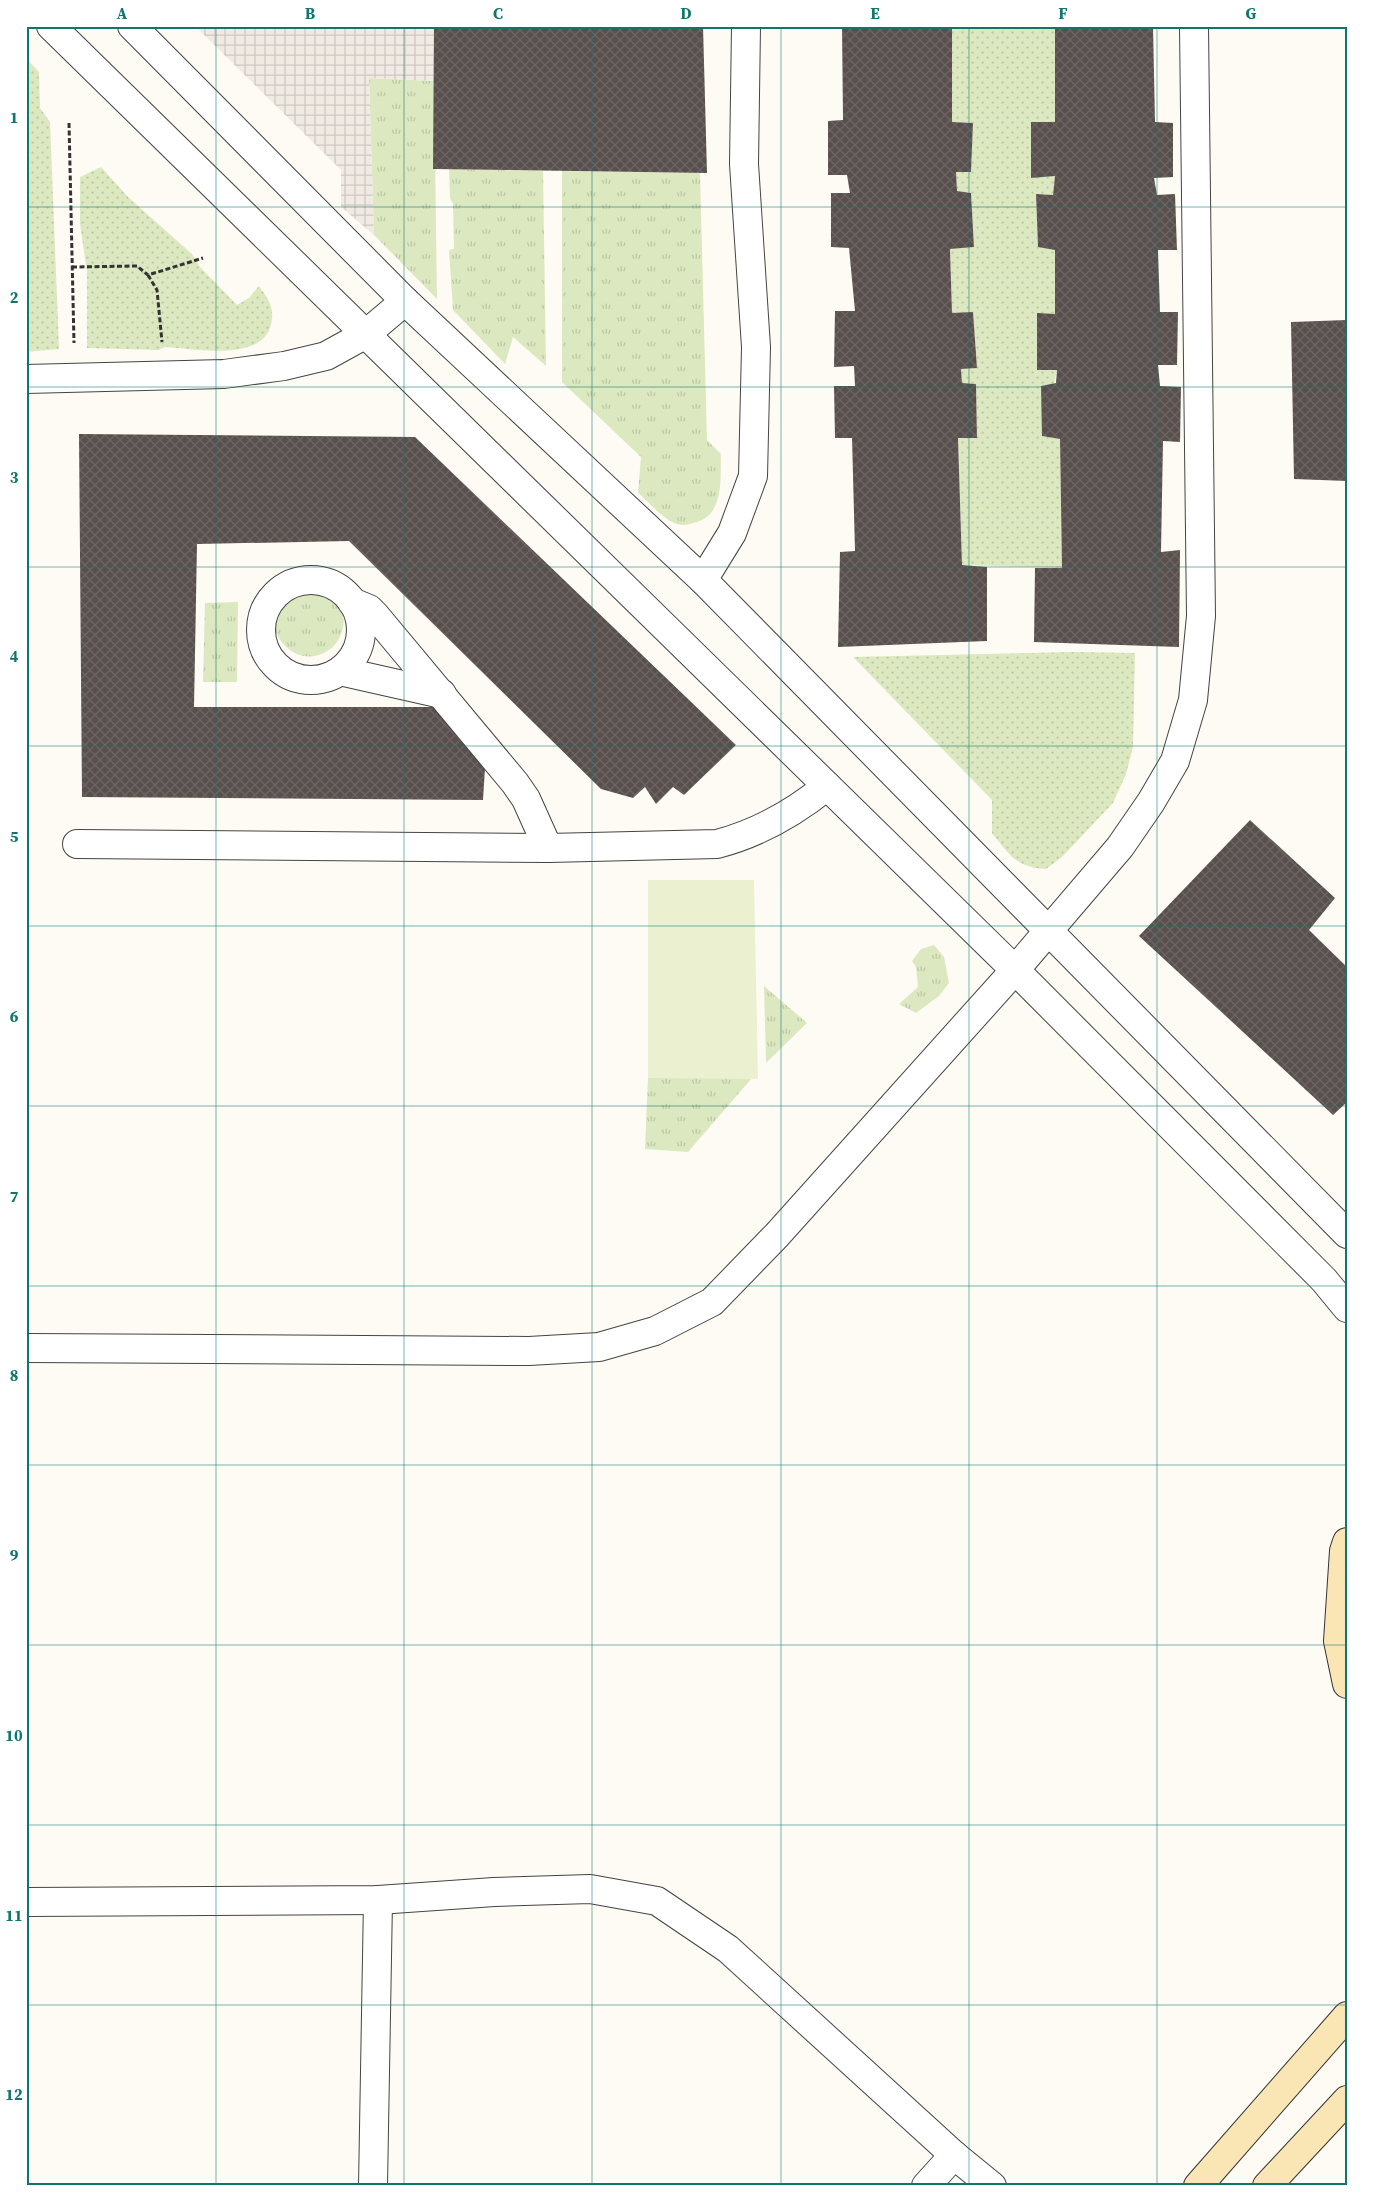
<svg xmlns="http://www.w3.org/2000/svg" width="1373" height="2212" font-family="'Source Serif 4',serif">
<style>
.grass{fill:url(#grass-tufts)}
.park{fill:url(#park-dots)}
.pitch{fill:#ebf0d1}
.plaza{fill:url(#plaza-grid)}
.building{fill:url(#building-cross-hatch)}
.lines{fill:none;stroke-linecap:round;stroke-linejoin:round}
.street-casing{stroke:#444;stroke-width:30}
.secondary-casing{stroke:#333;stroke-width:30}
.path{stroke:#333;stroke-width:3;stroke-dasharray:5 2.5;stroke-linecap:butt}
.street{stroke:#fff;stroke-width:28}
.secondary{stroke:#fae5b5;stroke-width:28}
.grid{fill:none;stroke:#0f766e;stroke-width:1;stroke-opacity:0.55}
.neatline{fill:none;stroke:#0f766e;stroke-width:2}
.grid-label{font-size:16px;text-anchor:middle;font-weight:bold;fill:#0f766e}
</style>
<defs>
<pattern id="grass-tufts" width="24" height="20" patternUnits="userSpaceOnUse" patternTransform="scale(1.25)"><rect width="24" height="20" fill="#dce8c0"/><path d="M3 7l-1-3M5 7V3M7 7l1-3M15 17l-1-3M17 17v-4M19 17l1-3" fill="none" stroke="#bcc6a4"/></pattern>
<pattern id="park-dots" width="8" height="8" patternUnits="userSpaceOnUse" patternTransform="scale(1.25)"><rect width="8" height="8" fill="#dce8c0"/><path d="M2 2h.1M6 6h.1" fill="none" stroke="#bcc6a4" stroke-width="1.8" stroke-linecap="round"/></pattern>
<pattern id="plaza-grid" width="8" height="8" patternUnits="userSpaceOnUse" patternTransform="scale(1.25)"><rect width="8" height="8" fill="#f0eae3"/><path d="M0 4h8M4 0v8" fill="none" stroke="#cdc8c2"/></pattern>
<pattern id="building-cross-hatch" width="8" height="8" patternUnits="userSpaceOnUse" patternTransform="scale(1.25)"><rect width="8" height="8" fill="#59504e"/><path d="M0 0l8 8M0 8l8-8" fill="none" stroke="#6c6563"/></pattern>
</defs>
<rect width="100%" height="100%" fill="#fefbf5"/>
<g class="grass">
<path d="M369,78L434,81L437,299L374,235Z"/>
<path d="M449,169L543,171L546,366L513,337L505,364L453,310L449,250L454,249L453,204L450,198Z"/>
<path d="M562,171L700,173L707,440L721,454C720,479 725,517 693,523C688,525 680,526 674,523C661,517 649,502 638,493L641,457L562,382Z"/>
<path d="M309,584C319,590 330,594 338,603C349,616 343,641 329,650C285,679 249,604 290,587C295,585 303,585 309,584Z"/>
<path d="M238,602L237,682H203L205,603Z"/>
<path d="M934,945L944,957L949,983L939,996L916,1013L899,1004L918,987L916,967L912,961L921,949Z"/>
<path d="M764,986L807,1023L766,1063Z"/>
<path d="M648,1078H752L688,1152L645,1149Z"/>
</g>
<g class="park">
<path d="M952,26H1055V122H1031V177L1055,176L1053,195L1036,194L1038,246L1055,250V314H1037V370H1057L1042,436L1060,439L1062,568L962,565L958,438H977L976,384L962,383L961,369L977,368L973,313H952L950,249L974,247L971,193L957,191L956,172H971L973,123L952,122Z"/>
<path d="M26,58L39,72L40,108L50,122L59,349L26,352Z"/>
<path d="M101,167L129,198L192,254L200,267L237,305L249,298L259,286C269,300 276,309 270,328C259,361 194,349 166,347L158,350L87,348V272L80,224V177Z"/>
<path d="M1075,652L1135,653L1133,747L1126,774L1113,803L1062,857L1046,869C1015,867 1010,855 992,833V800L853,657Z"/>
</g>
<path class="pitch" d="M648,880H754L758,1079L648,1078Z"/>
<path class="plaza" d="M195,26H434V81L369,78L374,235L341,207V170Z"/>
<g class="building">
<path d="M434,26H703L707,173L433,169Z"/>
<path d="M842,26H952V122L973,123L971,172H956L957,191L971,193L974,247L950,249L952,313L973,312L977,368L961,369L962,383L976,384L977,438H958L962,565L987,567V641L838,647L840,552L855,551L852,438H835L834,386H855L854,366L834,367L835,311H855L849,248L831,247V193H850L847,175H828V121L843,120Z"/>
<path d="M1055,26H1153L1155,122L1173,123V177L1154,178L1157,195L1175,194L1177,250H1158L1160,312H1178L1177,365H1158L1160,386L1181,387L1180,442L1163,441L1161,552L1180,550L1179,647L1034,642L1035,568H1062L1060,439L1042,436L1041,386L1056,383L1057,370H1037V313L1055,314V250L1038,247L1036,194L1053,195L1055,176L1031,178V122H1055Z"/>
<path d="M1347,320V481L1294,479L1291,322Z"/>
<path d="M79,434L415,437L736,745L684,795L673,787L656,804L645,787L633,798L601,789L349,541L197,544L194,707H445L487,736L483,800L82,797Z"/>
<path d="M1250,820L1335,898L1309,930L1347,967V1102L1333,1115L1139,936Z"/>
</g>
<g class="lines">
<defs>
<g id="street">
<path d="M51,26L1015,970L1324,1280L1347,1308"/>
<path d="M132,26L405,301L703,580L1347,1234"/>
<path d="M26,379L224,374L284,366L326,356L366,334L405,301"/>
<path d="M703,580L732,533L753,476L756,347L744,164L746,26"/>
<circle cx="311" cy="630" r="50"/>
<path d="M352,602L369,609L375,615L515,783L526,799L548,848"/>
<path d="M340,671L442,694"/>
<path d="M77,844L548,848L717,844C759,833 794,813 827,786"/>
<path d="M26,1348L529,1351L599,1347L655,1331L712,1302L777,1235L1015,970L1120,847L1151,802L1175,761L1193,700L1201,616L1194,26"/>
<path d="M26,1902L378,1900L494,1892L590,1889L657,1901L728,1949L954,2155L992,2186"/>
<path d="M373,2186L378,1900"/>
<path d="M926,2186L954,2155"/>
</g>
<g id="secondary">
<path d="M1347,1542L1344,1551L1338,1641L1347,1684"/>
<path d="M1198,2186L1347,2016"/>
<path d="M1267,2186L1347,2100"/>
</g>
</defs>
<use href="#street" class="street-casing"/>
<use href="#secondary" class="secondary-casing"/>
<g class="path">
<path d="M69,123L74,343"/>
<path d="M72,267L137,266L148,275L203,258"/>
<path d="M148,275L157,290L162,342"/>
</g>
<use href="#street" class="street"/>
<use href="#secondary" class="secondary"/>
</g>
<path class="grid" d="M216,26V2186M404,26V2186M592,26V2186M781,26V2186M969,26V2186M1157,26V2186M26,207H1347M26,387H1347M26,567H1347M26,746H1347M26,926H1347M26,1106H1347M26,1286H1347M26,1465H1347M26,1645H1347M26,1825H1347M26,2005H1347"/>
<rect width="1373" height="2212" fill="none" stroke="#ffffff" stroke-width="55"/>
<rect x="28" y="28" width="1318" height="2156" class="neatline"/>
<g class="grid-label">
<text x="122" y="19">A</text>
<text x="310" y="19">B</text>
<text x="498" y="19">C</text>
<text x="686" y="19">D</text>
<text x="875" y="19">E</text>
<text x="1063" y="19">F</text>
<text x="1251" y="19">G</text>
<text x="14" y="123">1</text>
<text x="14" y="303">2</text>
<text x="14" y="483">3</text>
<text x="14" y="662">4</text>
<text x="14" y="842">5</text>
<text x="14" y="1022">6</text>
<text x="14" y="1202">7</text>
<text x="14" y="1381">8</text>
<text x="14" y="1561">9</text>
<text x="14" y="1741">10</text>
<text x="14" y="1921">11</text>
<text x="14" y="2100">12</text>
</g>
</svg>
